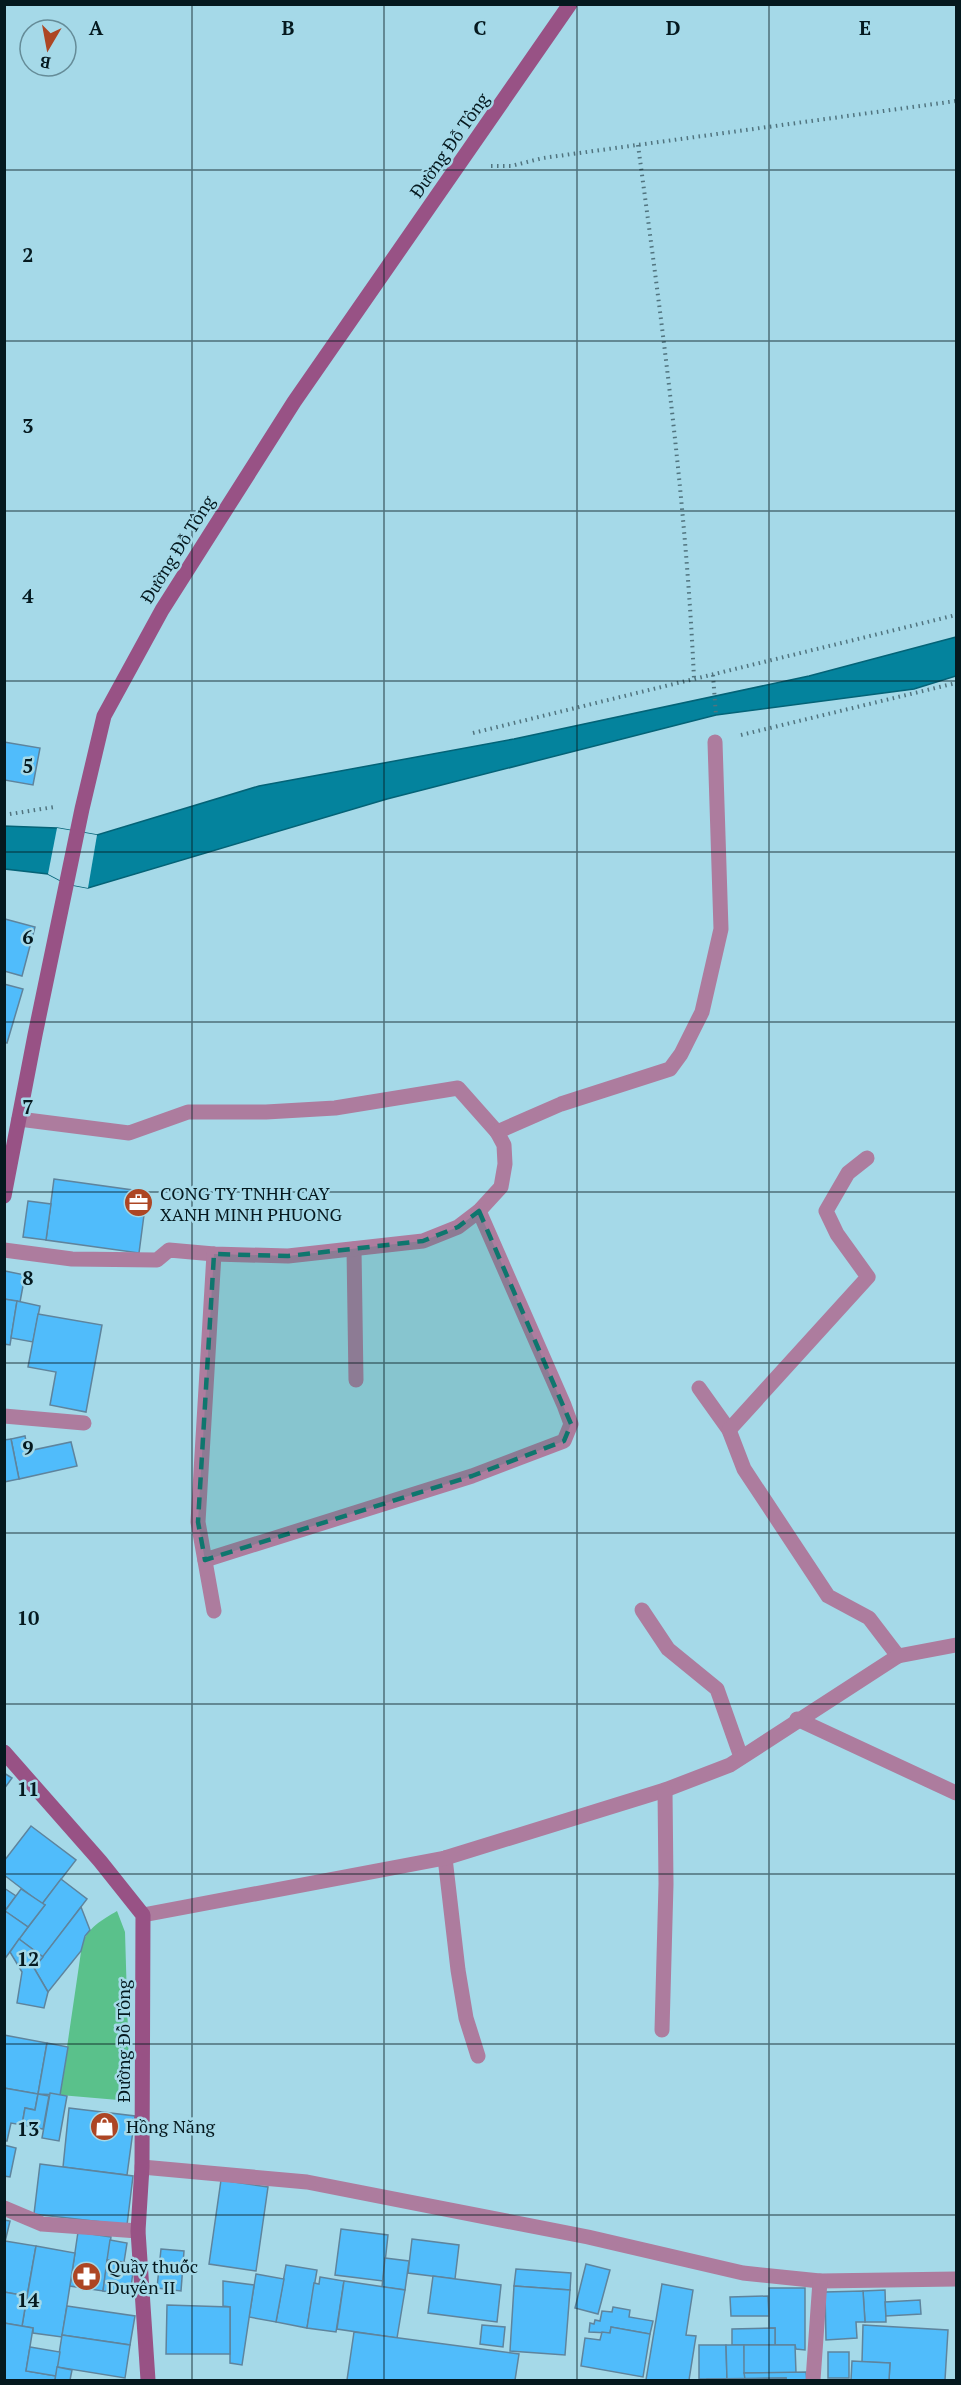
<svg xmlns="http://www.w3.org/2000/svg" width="961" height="2385" font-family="'PT Serif',serif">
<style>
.green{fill:#5ac18b}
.water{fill:#04839d;stroke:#046377;stroke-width:1.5}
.pier{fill:#a5d9e8}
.building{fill:#50bcfb;stroke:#5e849d;stroke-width:1.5}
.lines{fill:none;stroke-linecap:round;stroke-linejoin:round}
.path{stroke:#51747f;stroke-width:4;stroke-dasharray:1.5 4.5;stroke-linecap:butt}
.minor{stroke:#ad7c9e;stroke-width:15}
.secondary{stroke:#985285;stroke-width:15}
.marked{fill:#0f766e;fill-opacity:0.2;stroke:#0f766e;stroke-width:4.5;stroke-dasharray:12 8;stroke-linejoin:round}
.grid{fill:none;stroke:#05191f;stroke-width:1.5;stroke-opacity:0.55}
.labels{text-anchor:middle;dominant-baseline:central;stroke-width:5;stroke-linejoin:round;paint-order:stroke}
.street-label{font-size:18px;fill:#05191f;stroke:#a5d9e8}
.poi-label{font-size:18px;fill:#05191f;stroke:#a5d9e8;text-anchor:start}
.grid-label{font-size:20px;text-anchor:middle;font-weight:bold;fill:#05191f;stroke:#a5d9e8;stroke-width:5;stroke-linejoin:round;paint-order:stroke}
</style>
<rect width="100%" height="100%" fill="#a5d9e8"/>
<path class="green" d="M117,1911L125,1932L130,2101L60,2095L82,1945C87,1928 102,1920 117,1911Z"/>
<path class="water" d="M956,637V676L914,689L716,715L387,799L88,888L67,884L48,874L5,869L4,826L57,828L97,835L259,786L514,739L809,676Z"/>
<path class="pier" d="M57,828L97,835L88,888L67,884L48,874Z"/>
<g class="building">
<path d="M4,742L40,748L33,785L5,780L4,784Z"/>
<path d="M5,919L35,927L22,976L4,971Z"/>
<path d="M4,984L23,989L7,1043L4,1042Z"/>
<path d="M54,1179L147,1192L139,1253L46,1240Z"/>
<path d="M28,1201L51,1204L46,1240L23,1237Z"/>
<path d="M5,1271L25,1275L20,1302L4,1299Z"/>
<path d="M4,1299L17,1301L10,1345L4,1344Z"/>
<path d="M17,1301L40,1306L33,1342L11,1338Z"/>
<path d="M38,1314L102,1325L86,1412L50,1405L56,1372L28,1367Z"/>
<path d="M25,1436L28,1451L71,1442L77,1466L19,1479L11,1439Z"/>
<path d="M11,1439L19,1479L4,1482V1440Z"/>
<path d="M4,1773L12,1778L4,1789Z"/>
<path d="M31,1826L76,1860L42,1904L4,1875V1861Z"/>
<path d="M61,1879L87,1899L43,1957L19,1939L45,1905L42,1904Z"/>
<path d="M4,1888L16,1896L4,1912Z"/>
<path d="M21,1889L45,1905L28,1927L5,1911Z"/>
<path d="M81,1907L90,1930L85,1936L81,1951L48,1992L34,1968Z"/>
<path d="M5,1911L28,1927L4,1960V1912Z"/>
<path d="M19,1939L43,1957L34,1968L48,1992L44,2008L17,2003L22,1972L10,1952Z"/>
<path d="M4,2035L47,2043L38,2094L4,2088Z"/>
<path d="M47,2043L68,2047L60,2095L38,2094Z"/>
<path d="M4,2088L38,2094L35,2110L25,2108L22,2125L11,2123L7,2141H4Z"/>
<path d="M50,2093L67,2096L59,2141L42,2138Z"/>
<path d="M38,2094L49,2096L43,2129L22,2125L25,2108L35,2110Z"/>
<path d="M69,2108L135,2116L127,2175L63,2167Z"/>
<path d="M4,2145L16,2148L10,2177L4,2176Z"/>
<path d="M40,2164L133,2176L127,2225L34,2214Z"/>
<path d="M221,2180L268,2187L256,2271L209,2264Z"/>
<path d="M4,2220L10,2221L4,2246Z"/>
<path d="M341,2229L388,2235L383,2281L335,2275Z"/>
<path d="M78,2232L111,2237L103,2291L70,2286Z"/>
<path d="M412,2239L459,2245L455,2279L408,2273Z"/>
<path d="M110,2240L127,2243L124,2262L107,2260Z"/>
<path d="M5,2241L36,2246L27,2296L4,2292Z"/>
<path d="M36,2246L75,2253L62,2337L33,2333V2328L22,2326Z"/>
<path d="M161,2249L184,2251L181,2291L157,2288Z"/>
<path d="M385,2258L409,2261L405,2290L382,2287Z"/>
<path d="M107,2260L134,2264L130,2295L103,2291Z"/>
<path d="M586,2264L610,2270L598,2314L575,2308Z"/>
<path d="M286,2265L317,2270L307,2328L276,2322Z"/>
<path d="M516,2269L571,2273L570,2290L514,2286Z"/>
<path d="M256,2274L284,2279L276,2322L249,2317Z"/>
<path d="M433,2276L501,2285L497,2322L428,2313Z"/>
<path d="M320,2277L344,2281L336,2332L307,2328L314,2283L319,2284Z"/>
<path d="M223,2281L254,2285L242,2365L230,2363V2307L223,2306Z"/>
<path d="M344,2281L405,2290L397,2338L337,2329Z"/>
<path d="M662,2284L693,2290L686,2335L696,2336L689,2380H646Z"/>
<path d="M514,2286L570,2290L565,2355L510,2351Z"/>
<path d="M769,2288H805V2350L796,2349L795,2345H775V2328H769Z"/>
<path d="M885,2290L886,2322H865L863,2291Z"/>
<path d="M863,2291L865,2322H856L857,2338L826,2340L825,2292Z"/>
<path d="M4,2292L27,2296L22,2326L4,2323Z"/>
<path d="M768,2296L769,2316H731L730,2297Z"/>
<path d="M920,2300L921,2314L886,2316L885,2302Z"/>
<path d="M167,2305L230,2307V2354H166Z"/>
<path d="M67,2306L135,2316L130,2345L62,2335Z"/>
<path d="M613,2307L630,2310L629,2317L653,2321L650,2334L611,2327L610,2333L589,2332L590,2323L594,2324L595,2320L600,2321L602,2311L612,2312Z"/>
<path d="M4,2323L33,2328L26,2371L56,2376L55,2380H4Z"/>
<path d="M482,2325L505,2327L503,2347L480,2344Z"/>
<path d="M863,2325L948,2330L945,2380H889L890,2363L862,2362Z"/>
<path d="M611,2327L650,2334L643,2377L581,2366L585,2338L600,2340L602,2332L610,2333Z"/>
<path d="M775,2328V2345H732V2329Z"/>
<path d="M354,2332L519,2354L515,2380H347Z"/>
<path d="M62,2335L130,2345L125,2378L57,2367Z"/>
<path d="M699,2345H726L727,2379H699Z"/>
<path d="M726,2345H744L745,2379H727Z"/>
<path d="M744,2345H795L796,2373H744Z"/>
<path d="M30,2347L60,2352L56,2376L26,2371Z"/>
<rect x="828" y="2352" width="21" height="26"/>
<path d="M852,2361L890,2363L889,2380H851Z"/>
<path d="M57,2367L72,2370L70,2380H55Z"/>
<path d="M806,2372L807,2380H786V2378L745,2379L744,2373Z"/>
<path d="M786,2378V2380H707V2379Z"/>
</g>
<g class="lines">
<g class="path">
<path d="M638,145C662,323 686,500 694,679"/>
<path d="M491,166H511L543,158L956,101"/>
<path d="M713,675L716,716"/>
<path d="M473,733L956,615"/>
<path d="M741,735L956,683"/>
<path d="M4,815L54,807"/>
</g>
<g class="minor">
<path d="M19,1119L129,1133L188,1112H266L335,1108L458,1088L497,1132"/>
<path d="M354,1249L356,1380"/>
<path d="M4,1250L72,1259L157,1260L169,1250L214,1254L288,1256L423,1241L458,1227L479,1211L501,1187L505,1164L504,1145L497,1132L561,1104L670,1069L681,1054L702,1012L721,929L715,742"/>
<path d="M699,1388L729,1430L744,1469L828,1596L869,1618L898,1656"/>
<path d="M4,1416L84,1423"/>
<path d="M729,1430L868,1277L837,1234L826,1211L848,1173L867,1158"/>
<path d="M205,1560L472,1476L564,1441L571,1424L564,1405L479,1211"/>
<path d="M642,1610L668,1649L717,1689L741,1757"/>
<path d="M214,1611L198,1522L214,1254"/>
<path d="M797,1719L956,1793"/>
<path d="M445,1858L458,1970L466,2018L478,2056"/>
<path d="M143,1915L445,1858L665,1790L730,1765L898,1656L956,1645"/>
<path d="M662,2030L666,1884L665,1790"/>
<path d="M142,2167L307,2182L588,2237L743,2273L820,2281L956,2279"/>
<path d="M4,2208L42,2224L138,2231"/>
<path d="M813,2380L820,2281"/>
</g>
<g class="secondary">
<path d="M4,1196L35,1035L82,809L104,716L162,610L294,402L570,4"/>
<path d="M4,1752L100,1861L143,1915L142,2167L138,2231L148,2380"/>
</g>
</g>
<path class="marked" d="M479,1211L571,1424L564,1441L472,1476L205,1560L198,1522L214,1254L288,1256L423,1241L458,1227Z"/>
<path class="grid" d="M192,4V2380M384,4V2380M577,4V2380M769,4V2380M4,170H956M4,341H956M4,511H956M4,681H956M4,852H956M4,1022H956M4,1192H956M4,1363H956M4,1533H956M4,1704H956M4,1874H956M4,2044H956M4,2215H956"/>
<defs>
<symbol id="office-disc" viewBox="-11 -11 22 22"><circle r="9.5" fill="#ad4624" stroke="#a5d9e8"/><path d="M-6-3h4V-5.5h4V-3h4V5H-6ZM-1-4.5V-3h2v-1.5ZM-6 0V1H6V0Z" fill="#fff"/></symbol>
<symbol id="shop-disc" viewBox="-11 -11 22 22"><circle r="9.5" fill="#ad4624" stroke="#a5d9e8"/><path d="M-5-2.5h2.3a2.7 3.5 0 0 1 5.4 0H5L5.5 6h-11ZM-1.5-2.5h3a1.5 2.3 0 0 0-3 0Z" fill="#fff"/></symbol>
<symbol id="pharmacy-disc" viewBox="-11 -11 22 22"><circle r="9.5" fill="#ad4624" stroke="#a5d9e8"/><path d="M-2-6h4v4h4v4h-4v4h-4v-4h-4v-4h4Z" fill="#fff"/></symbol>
</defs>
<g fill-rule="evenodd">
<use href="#office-disc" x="122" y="1186" width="33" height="33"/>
<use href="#shop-disc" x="88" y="2110" width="33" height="33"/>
<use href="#pharmacy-disc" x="70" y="2260" width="33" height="33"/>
</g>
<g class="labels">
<g class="street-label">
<text transform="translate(449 145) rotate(-55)">Đường Đỗ Tông</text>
<text transform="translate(177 549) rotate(-58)">Đường Đỗ Tông</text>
<text transform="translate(123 2041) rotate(-90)">Đường Đỗ Tông</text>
</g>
<g class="poi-label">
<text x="160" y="1193">CONG TY TNHH CAY<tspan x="160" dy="21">XANH MINH PHUONG</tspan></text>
<text x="126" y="2126">Hồng Năng</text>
<text x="107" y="2266">Quầy thuốc<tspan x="107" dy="21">Duyên II</tspan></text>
</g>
</g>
<g class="grid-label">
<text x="96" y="35">A</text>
<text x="288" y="35">B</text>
<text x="480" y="35">C</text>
<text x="673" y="35">D</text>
<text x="865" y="35">E</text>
<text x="28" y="262">2</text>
<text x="28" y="433">3</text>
<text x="28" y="603">4</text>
<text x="28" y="773">5</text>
<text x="28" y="944">6</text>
<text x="28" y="1114">7</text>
<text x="28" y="1285">8</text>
<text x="28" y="1455">9</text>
<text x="28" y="1625">10</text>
<text x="28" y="1796">11</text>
<text x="28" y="1966">12</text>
<text x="28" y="2136">13</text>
<text x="28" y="2307">14</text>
</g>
<rect width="961" height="2385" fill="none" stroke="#05191f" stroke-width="12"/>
<g transform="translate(48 48) rotate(190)"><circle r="28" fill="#a5d9e8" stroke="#658c98" stroke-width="1.5"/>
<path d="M0-4.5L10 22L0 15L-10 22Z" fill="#ad4624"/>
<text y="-9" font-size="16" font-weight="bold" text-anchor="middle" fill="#05191f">B</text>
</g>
</svg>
